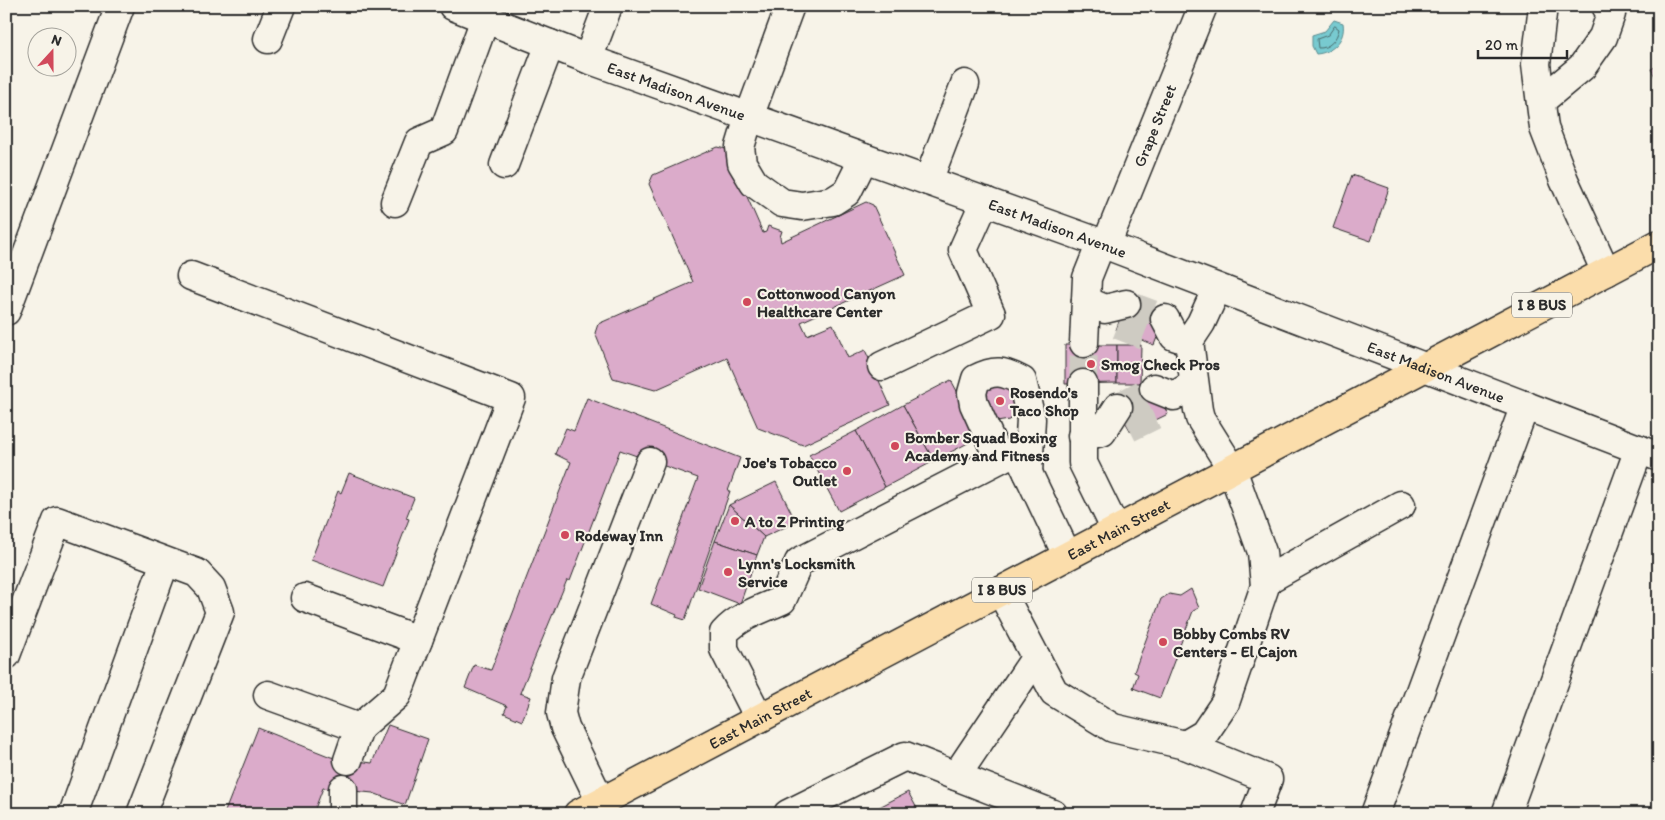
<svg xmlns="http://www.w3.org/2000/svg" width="1665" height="820" font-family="Itim,sans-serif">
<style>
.water{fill:#78cad0;stroke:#598a8e}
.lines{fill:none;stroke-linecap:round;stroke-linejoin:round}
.shore{stroke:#4a6b6d;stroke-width:1}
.building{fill:#dbabca;stroke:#2b2b2b}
.minor-tunnel{stroke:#cecbc2;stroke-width:28;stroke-dasharray:28 14;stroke-linecap:butt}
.minor-casing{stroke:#2b2b2b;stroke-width:31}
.major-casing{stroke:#2b2b2b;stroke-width:31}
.minor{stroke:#f7f3e8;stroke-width:28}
.major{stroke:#fbddab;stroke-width:28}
.poi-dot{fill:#d1495b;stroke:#f7f3e8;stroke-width:2}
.labels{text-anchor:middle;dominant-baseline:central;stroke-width:4;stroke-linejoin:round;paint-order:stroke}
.shield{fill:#f7f3e8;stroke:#686764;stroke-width:1}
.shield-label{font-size:15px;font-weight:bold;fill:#2b2b2b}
.street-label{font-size:16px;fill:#2b2b2b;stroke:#f7f3e8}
.poi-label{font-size:16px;font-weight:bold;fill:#2b2b2b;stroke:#f7f3e8;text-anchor:start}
</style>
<rect width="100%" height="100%" fill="#f7f3e8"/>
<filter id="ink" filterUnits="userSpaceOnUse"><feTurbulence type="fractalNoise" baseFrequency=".02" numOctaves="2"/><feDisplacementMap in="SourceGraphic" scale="10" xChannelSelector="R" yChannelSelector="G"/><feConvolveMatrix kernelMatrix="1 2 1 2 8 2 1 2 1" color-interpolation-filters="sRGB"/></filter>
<g filter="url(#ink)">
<path class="water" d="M1334,20L1343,23C1346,40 1332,53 1316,54L1312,46V35L1325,31Z"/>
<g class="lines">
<path class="shore" d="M1335,26L1339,29C1337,39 1329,49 1318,48L1317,39L1328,35Z"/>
</g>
<g class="building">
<path d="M1659,65V84L1651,69Z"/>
<path d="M718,147L726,149L763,233L766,232L768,226L782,231L780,237L781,242L866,202L873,205L905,275L801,322L807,335L833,324L848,358L865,350L890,405L803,445L758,428L727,358L655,390L613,378L595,333L598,324L693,282L649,184L653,175Z"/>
<path d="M1352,175L1389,188L1371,241L1333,228Z"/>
<path d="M1128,297L1167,312L1154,345L1116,330Z"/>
<path d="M1065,345H1117V383L1065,384Z"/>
<path d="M1117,345H1141L1140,383H1117Z"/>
<path d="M951,380L981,436L934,461L903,405Z"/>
<path d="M1151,382L1168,414L1131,432L1114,402Z"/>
<path d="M992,383L1017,391L1019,411L1009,420L997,422L983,392Z"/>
<path d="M587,398L740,458L728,491H730L685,620L676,617L677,615L651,604L698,478L620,450L570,581L567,580L520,693L531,697L522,721L504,713L507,706L465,688L474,665L491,670L571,462L555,454L566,428L574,431Z"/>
<path d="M903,405L934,461L885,487L856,431Z"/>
<path d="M856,431L885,487L839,511L809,455Z"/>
<path d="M349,473L414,498L406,518L409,519L383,587L311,560L338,491L341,493Z"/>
<path d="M776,482L796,522L764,537L729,505Z"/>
<path d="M729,505L764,537L757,555L715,541Z"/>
<path d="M715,541L757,555L740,604L698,588Z"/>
<path d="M1191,589L1199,608L1193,611L1160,698L1133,688L1138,674L1134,672L1161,599L1169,594L1180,596Z"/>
<path d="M388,725L428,739L405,805L373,793L323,788L313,814H224L258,728L331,757L372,763Z"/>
<path d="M908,792L920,814H866Z"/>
</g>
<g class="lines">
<g class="minor-tunnel">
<path d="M1126,304L1165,319"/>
<path d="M1118,325L1156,340"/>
<path d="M1083,384L1084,343"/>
<path d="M1118,407L1154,388"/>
<path d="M1129,428L1165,410"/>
</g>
<defs>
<g id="minor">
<path id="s1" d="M453,6L588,59L1101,243L1659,457"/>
<path d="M790,6L749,117L740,147L742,163L754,183L782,203L802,206L833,201L847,192L864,158"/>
<path d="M1543,6L1536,64L1544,128L1564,180L1606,272"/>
<path d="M268,39L281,6"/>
<path d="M588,59L608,6"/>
<path d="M1541,101L1582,67L1603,37L1611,14L1606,6"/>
<path d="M504,165L550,44"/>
<path d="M928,181L965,84"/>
<path d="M395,202L419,142L444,131L485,19"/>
<path id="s2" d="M1106,245L1203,6"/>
<path d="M191,276L511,398L397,695L359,728"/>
<path d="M1086,301L1105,309L1126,304"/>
<path d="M6,311L120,6"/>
<path d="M1165,319L1174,336L1189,341"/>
<path d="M1084,343L1087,278L1101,243"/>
<path d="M882,366L991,314L963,250L985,201"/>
<path d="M1083,384V463L1116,530"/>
<path d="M1154,388L1174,396L1194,384"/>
<path d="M1082,436L1102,432L1118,407"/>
<path d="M999,459L974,404L972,393L976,379C995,369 1003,371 1022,381L1031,419L1028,473"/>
<path d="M1265,581L1401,505"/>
<path d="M1001,591L1054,692L1113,728L1185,745L1204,734L1225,703L1265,586L1262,552L1232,469L1200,418L1198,410L1189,341L1201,323L1217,288"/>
<path d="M305,598L418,640"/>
<path d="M6,655L57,521L197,573L211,588L220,612L141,814"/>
<path d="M268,695L359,728L348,760"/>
<path d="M759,718L724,649V633C739,616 762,609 782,600L799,562L1017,450L1067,555"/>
<path d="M1185,745L1268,779L1255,814"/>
<path d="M956,776L1036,657"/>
<path d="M343,789V814"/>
<path d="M601,802L565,728L561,713L566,678L650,462"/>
<path d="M73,814L165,562"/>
<path d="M788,814L905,756L1053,814"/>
<path d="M1375,814L1525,405"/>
<path d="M1506,814L1639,449"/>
</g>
<g id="major">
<path id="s3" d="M578,814L1659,244"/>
</g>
</defs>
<use href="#minor" class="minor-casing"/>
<use href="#major" class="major-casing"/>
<use href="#minor" class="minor"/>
<use href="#major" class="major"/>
</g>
</g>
<g class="poi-dot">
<circle cx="747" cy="302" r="5"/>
<circle cx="1091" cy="364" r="5"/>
<circle cx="1000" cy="401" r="5"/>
<circle cx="895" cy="446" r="5"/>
<circle cx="847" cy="471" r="5"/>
<circle cx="735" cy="521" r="5"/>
<circle cx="565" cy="535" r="5"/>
<circle cx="728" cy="572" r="5"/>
<circle cx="1163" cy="642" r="5"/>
</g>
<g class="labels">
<g class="shield">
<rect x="1512" y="292.5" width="60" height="25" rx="4"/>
<rect x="972" y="577.5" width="60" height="25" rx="4"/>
</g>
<g class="shield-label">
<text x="1542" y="305">I 8 BUS</text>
<text x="1002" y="590">I 8 BUS</text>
</g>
<g class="street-label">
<text stroke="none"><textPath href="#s1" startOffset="239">East Madison Avenue</textPath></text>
<text stroke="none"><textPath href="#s2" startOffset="129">Grape Street</textPath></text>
<text stroke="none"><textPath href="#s1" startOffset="644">East Madison Avenue</textPath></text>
<text stroke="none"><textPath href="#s1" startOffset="1049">East Madison Avenue</textPath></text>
<text stroke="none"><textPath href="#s3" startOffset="611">East Main Street</textPath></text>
<text stroke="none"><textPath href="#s3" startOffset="206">East Main Street</textPath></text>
</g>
<g class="poi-label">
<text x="757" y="293">Cottonwood Canyon<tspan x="757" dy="18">Healthcare Center</tspan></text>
<text x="1101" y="364">Smog Check Pros</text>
<text x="1010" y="392">Rosendo's<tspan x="1010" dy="18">Taco Shop</tspan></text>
<text x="905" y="437">Bomber Squad Boxing<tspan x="905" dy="18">Academy and Fitness</tspan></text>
<text x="837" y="462" text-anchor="end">Joe's Tobacco<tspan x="837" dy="18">Outlet</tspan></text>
<text x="745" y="521">A to Z Printing</text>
<text x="575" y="535">Rodeway Inn</text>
<text x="738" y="563">Lynn's Locksmith<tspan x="738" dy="18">Service</tspan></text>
<text x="1173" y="633">Bobby Combs RV<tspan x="1173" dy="18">Centers - El Cajon</tspan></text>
</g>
</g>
<rect width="1665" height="820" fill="none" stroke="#f7f3e8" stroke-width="25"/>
<rect x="12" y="12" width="1640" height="795" fill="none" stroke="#2b2b2b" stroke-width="2" filter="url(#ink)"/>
<g transform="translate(52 52) rotate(21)"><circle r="24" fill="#f7f3e8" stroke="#a5a39c"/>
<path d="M0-4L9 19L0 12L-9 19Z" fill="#d1495b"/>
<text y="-8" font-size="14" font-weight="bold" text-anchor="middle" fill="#2b2b2b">N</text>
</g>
<path d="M1478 50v8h89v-8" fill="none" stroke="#2b2b2b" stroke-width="2.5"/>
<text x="1485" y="50" font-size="15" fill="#2b2b2b" stroke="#f7f3e8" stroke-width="4" paint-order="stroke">20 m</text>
</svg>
